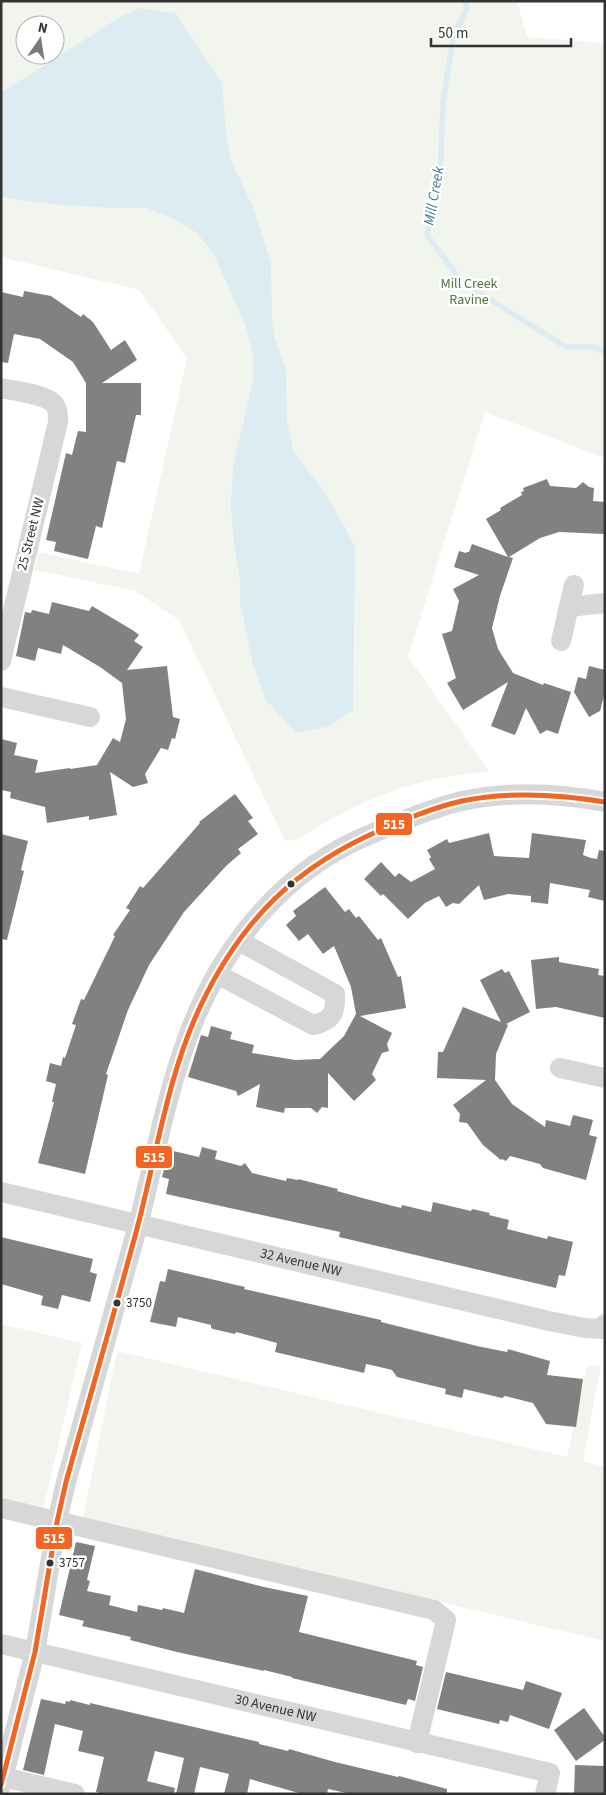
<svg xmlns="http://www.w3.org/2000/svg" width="606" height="1795" font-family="'Source Sans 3',sans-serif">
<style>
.green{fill:#f1f5ed;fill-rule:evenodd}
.water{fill:#ddebf3}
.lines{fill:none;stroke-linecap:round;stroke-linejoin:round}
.stream{stroke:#ddebf3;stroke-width:5.5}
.building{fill:#818181}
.minor{stroke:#d7d7d7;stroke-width:20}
.bus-1-casing{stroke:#fff;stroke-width:9}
.bus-1{stroke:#f26522;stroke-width:5}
.bus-dot{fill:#333;stroke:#fff;stroke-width:2}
.labels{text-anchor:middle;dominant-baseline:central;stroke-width:5;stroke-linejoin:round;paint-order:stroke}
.bus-label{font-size:13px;fill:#333;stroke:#fff;text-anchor:start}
.park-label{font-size:14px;fill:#56703f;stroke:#fff}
.street-label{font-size:14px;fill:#333;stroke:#fff}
.water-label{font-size:15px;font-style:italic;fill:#3f7597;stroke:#fff}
.line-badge{stroke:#fff;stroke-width:2}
.badge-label{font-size:14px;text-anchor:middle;font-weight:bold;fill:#fff}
</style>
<rect width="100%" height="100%" fill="#fff"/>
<g class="green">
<path d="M1,1H517L527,37L605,43V458L485,412L408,657L489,771C471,774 453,775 436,779C385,788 339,814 296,840L285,841L179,620L135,591L35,570L38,552L139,574L187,358L139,290L1,257ZM25,25H55V55H25Z"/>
<path d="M1,1324L82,1343L43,1510L1,1500Z"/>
<path d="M117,1351L567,1457L587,1366L601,1365L583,1461L605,1467V1641L83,1518Z"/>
</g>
<path class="water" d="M140,8L175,13L222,83L226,132L231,161L253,207L271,263L272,321L275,339L286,370L287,421L294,452L327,496L355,546L353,710L330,726L296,733L266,700L253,664L240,603V579L234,545L231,505L233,467L253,379V353L244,322L214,255L197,233L173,218L147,208H111L63,205L18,200L1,196V92L47,64L121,16Z"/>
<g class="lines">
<path class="stream" d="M465,1L467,8L453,38L443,103L440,177L427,235L462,282L566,347H593L605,352"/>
</g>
<g class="building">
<path d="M24,291L51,296L81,317L83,314L93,322L111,350L125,340L137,360L102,383H141V415H136L125,463L117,461L102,528L96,526L88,559L54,551L56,542L46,540L66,453L72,455L78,431L86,432V383L73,362L40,339L14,334L8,363L1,362V292L23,297Z"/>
<path d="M547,479L550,486L576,488L583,482L589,487L594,488L593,501L605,502V534L559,532L540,538L509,557L513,558L500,596L492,628L498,649L513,673L543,685L544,683L571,692L558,734L547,730L540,734L526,708L515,735L491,726L508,682L463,710L447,683L456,678L442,634L452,631L459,601L453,589L479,575L454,567L459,551L466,553L467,552H469L472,544L508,557L486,519L501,510L500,508L522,495L521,492L524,491L523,488Z"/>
<path d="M52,602L89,611L92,606L134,631L139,635L134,641L143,647L127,670L167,666L173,717L180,719L175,739L172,738L168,750L161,748L145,774L148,783L133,787L110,772L117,815L89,820V816L47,823L45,807L10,798L11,792L1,790V739L17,743L14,755L38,760L35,773L70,768V769L97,765L113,738L120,742L126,719L122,683L100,667L63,645L61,654L38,648L35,661L16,656L25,612L31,613L32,610L49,614Z"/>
<path d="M589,666L605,670V692L600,711L589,717L574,692L578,677L586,679Z"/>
<path d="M235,794L253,818L248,821L258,834L238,849L241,853L226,866L184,912L149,965L128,1010L106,1074L108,1075L85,1174L38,1163L54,1102H52L56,1084L46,1081L50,1063L61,1066L63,1057L65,1058L76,1025L72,1024L81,999L84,1000L115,936L113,935L130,910L126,908L140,886L143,888L200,823L199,822Z"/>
<path d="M489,833L494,856L529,858L532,833L586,840L583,855L591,858L597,859L599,850L605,851V901L588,897L590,890L550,883L548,904L531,902V896L508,894L484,900L479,885L459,904L453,903L446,907L439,896L425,903L408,919L383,894L381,896L364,879L381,862L395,877L399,873L411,882L435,869L429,859L431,857L427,850L447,839L449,843Z"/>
<path d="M1,834L28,841L21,870L24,871L7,940L1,939Z"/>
<path d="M325,887L345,912L349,909L356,918L359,916L378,940L381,938L398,977L401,976L406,1008L360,1016L392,1033L387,1044L389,1051L382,1053L372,1074L376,1080L354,1101L328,1073V1108L322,1107L317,1113L311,1108H285L284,1113L256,1107L260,1084L238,1096L236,1091L188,1077L201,1035L208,1037L211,1026L232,1032L230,1039L254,1045L252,1053L295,1060L320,1059L344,1036L356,1014L351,987L334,946L323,954L308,934L299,941L286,925L296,916L293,911Z"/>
<path d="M559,957V962L599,969L598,975L605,976V1018L556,1007L536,1009L531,960Z"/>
<path d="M502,969L505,973L509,971L530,1012L506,1024L508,1025L496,1054L495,1080L512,1104L545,1127L546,1120L570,1126L573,1115L593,1120L589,1135L597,1137L586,1180L543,1168L540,1164L510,1156L506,1161L502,1159L501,1160L483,1145L467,1123L459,1122L460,1114L453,1105L486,1080L437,1078L438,1052H443L463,1007L501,1022L480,980Z"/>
<path d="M202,1147L217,1151L215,1159L241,1166L245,1163L252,1173L286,1181L287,1178L298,1180V1179L338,1189L337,1191L366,1199L401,1208L402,1205L431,1212L433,1202L471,1211L472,1209L490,1213L489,1215L509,1220L507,1229L547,1239L548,1236L573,1242L565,1276L559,1275L556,1288L339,1237L340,1232L166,1194L169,1179L162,1177L169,1150L199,1157Z"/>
<path d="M1,1237L93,1259L90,1272L97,1274L90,1302L62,1295L58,1309L41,1305L43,1296L1,1284Z"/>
<path d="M168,1269L245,1287L244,1289L381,1320V1322L477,1346L507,1352L508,1349L550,1361L547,1375L583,1379L576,1427L546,1424L533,1403L505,1396L502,1398L464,1389L462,1398L445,1394L446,1389L397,1377L392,1370L384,1368L366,1364L364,1373L275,1352L277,1343L236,1332L235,1334L213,1329L211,1328V1325L178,1317L176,1327L150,1322L160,1281L165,1282Z"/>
<path d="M76,1542L95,1546L87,1580L90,1581L87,1591L111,1596L109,1605L137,1612L138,1605L162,1610L163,1608L184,1613L195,1569L264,1587L308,1596L299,1632L417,1661L416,1665L423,1667L415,1701L408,1699L406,1705L292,1678V1677L264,1670V1671L177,1652L130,1640L131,1637L82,1626L84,1621L59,1615Z"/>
<path d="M446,1672L523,1690L526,1681L562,1693L549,1729L510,1715L508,1722L500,1720L499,1724L437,1709Z"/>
<path d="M41,1699L65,1704L66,1701L70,1702V1700L90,1705V1703L259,1742V1744L288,1751L289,1749L335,1762L398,1777L399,1776L447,1789V1794H351L328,1789L327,1794H302L250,1779L247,1794H224L229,1774L200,1767L194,1794H176L184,1758L155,1751L147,1781L175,1788L174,1794H105L96,1792L104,1757L78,1751L83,1731L55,1724L44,1775L23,1770Z"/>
<path d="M584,1708L605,1737V1740L576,1761L554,1730Z"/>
<path d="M575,1765L605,1766V1794H574Z"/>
</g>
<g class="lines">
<g class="minor">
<path d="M1,388C14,391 44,394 53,403C58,407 58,416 58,422L1,661"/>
<path d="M569,607L605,603"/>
<path d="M561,641L574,585"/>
<path d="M1,697L90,717"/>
<path d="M217,974L313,1025C332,1021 336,1013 335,994L239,941"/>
<path d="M560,1068L605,1078"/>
<path id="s1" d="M1,1192L549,1321L585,1328L601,1329L605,1324"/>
<path d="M1,1508L434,1610L446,1620L417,1743"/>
<path id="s2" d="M1,1644L550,1773L545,1794"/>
<path d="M3,1777L75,1794"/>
<path d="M1,1786L35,1652L57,1522L66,1482C90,1397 114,1311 138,1225C154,1163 165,1099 187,1039C216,957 273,882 351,843C365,836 379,831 392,825C415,816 439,806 462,801C509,791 558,793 605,802"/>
</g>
<defs>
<path id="bus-1" d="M1,1785L35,1652L57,1522L66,1482C90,1396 115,1311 138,1225C157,1152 168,1075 200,1007C241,920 296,866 383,829C409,818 435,807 462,801C510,791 557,794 605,802"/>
</defs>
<use href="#bus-1" class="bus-1-casing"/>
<use href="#bus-1" class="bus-1"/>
</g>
<g class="bus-dot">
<circle cx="291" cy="884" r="4.5"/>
<circle cx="117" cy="1303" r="4.5"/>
<circle cx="50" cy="1563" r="4.5"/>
</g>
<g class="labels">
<g class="bus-label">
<text x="126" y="1303">3750</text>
<text x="59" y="1563">3757</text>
</g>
<g class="park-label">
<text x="469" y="284">Mill Creek<tspan x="469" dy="16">Ravine</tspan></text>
</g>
<g class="street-label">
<text transform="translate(31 534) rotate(-76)">25 Street NW</text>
<text stroke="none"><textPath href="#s1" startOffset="308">32 Avenue NW</textPath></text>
<text stroke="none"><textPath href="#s2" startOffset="282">30 Avenue NW</textPath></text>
</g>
<g class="water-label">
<text transform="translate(434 196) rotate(-80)">Mill Creek</text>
</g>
</g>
<g class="line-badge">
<rect x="375" y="812" width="38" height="24" rx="5" fill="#f26522"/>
<rect x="135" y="1145" width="38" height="24" rx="5" fill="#f26522"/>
<rect x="35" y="1526" width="38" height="24" rx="5" fill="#f26522"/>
</g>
<g class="badge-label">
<text x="394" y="829">515</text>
<text x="154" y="1162">515</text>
<text x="54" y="1543">515</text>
</g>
<rect width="606" height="1795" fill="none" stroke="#333333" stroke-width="5"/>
<g transform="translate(40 40) rotate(13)"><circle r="24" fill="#ffffff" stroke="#adadad"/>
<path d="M0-4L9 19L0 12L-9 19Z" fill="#7a7a7a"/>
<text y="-8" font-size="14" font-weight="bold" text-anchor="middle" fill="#333333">N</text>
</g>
<path d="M431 38v8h140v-8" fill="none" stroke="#333333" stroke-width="2.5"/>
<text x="438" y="38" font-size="15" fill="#333333" stroke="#ffffff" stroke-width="4" paint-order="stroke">50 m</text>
</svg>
